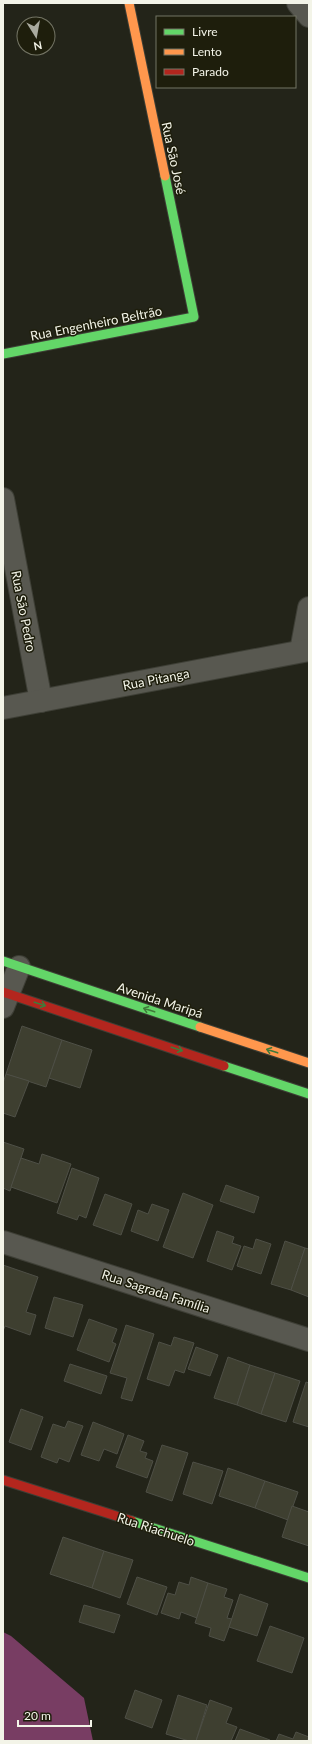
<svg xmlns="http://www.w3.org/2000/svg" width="312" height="1744" font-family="Lato,sans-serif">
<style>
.forest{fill:#783d63}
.building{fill:#3e3f30;stroke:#4e4f46}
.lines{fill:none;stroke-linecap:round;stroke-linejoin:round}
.street-casing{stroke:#3e3f36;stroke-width:24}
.fast-casing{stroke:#3e3f36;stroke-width:11}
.slow-casing{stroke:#3e3f36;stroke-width:11}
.jam-casing{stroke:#3e3f36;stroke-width:11}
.street{stroke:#585850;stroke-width:22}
.fast{stroke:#63d668;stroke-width:9}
.slow{stroke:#ff974d;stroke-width:9}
.jam{stroke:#b3261e;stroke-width:9}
.oneway{stroke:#407a3a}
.labels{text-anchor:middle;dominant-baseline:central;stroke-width:3;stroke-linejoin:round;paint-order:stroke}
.street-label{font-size:13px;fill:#f3f4e8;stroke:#1e1e0c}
</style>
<rect width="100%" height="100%" fill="#232419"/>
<path class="forest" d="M3,1632L11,1636L84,1698L93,1741H3Z"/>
<g class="building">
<path d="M22,1026L62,1040L46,1087L6,1074Z"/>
<path d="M62,1040L92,1050L80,1088L49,1078Z"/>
<path d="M6,1074L29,1081L15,1117L3,1113V1083Z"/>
<path d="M3,1142L24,1149L10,1191L3,1188Z"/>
<path d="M42,1154L71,1164L57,1203L11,1187L21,1158L39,1164Z"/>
<path d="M72,1168L99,1178L86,1218L79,1215L77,1220L57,1213Z"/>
<path d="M226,1185L259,1197L254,1213L220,1201Z"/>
<path d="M183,1193L213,1205L193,1258L163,1247Z"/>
<path d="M105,1194L132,1204L121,1235L93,1225Z"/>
<path d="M152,1204L169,1210L158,1241L131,1231L138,1210L148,1214Z"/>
<path d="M217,1231L234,1237L232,1243L241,1246L232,1270L207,1261Z"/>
<path d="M256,1239L271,1244L261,1274L237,1266L244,1246L253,1249Z"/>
<path d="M285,1241L305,1248L291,1290L271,1284Z"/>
<path d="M305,1248L309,1249V1297L291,1290Z"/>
<path d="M3,1265L38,1277L26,1312L36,1315L30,1335L5,1326L3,1331Z"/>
<path d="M54,1297L83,1305L73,1337L45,1328Z"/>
<path d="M89,1319L117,1329L112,1342L116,1344L109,1362L77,1350Z"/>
<path d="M126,1325L154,1334L132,1401L121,1398L127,1378L110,1373Z"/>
<path d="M174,1337L194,1343L184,1373L175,1370L169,1386L147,1379L159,1342L171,1346Z"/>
<path d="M196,1347L218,1355L210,1376L188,1369Z"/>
<path d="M228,1357L250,1365L237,1405L214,1398Z"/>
<path d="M70,1364L107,1376L101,1394L64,1381Z"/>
<path d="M250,1365L275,1373L261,1414L237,1405Z"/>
<path d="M275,1373L300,1381L286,1422L261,1414Z"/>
<path d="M306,1382L309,1383V1427L293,1422Z"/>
<path d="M21,1409L43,1417L31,1450L9,1442Z"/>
<path d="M68,1421L83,1426L69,1462L59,1458L57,1463L41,1457L53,1424L65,1428Z"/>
<path d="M93,1422L124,1434L117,1454L104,1449L99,1461L81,1455Z"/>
<path d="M128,1435L144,1441L140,1451L147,1453L145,1458L153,1461L147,1478L116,1467Z"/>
<path d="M162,1445L188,1453L172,1501L146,1492Z"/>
<path d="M193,1462L223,1471L212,1504L183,1494Z"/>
<path d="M228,1468L265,1481L255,1508L219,1496Z"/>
<path d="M265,1481L298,1492L288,1520L255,1508Z"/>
<path d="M292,1506L309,1512V1546L282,1537Z"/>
<path d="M63,1537L104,1551L92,1588L50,1574Z"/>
<path d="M104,1551L133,1560L120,1598L92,1588Z"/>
<path d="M137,1577L167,1587L157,1615L127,1604Z"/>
<path d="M191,1577L208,1583L197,1618L181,1612L179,1619L161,1613L168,1593L175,1595L179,1582L189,1585Z"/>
<path d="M208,1583L227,1589L224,1597L233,1600L227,1618L232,1619L224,1641L209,1636L211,1628L195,1623Z"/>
<path d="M240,1594L268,1604L257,1636L229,1627Z"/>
<path d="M84,1605L120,1615L114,1633L79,1622Z"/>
<path d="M270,1626L304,1638L292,1673L257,1661Z"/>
<path d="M135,1690L162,1700L152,1728L125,1718Z"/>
<path d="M178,1695L207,1705L196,1741H189L166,1734Z"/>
<path d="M210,1700L232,1708L226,1723L237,1727L231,1741H196Z"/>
<path d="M240,1729L270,1740L269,1741H235Z"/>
<path d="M296,1732L309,1737L307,1741H276L279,1734L293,1739Z"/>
</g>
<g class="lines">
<defs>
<g id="street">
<path d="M298,3L309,16"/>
<path d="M3,499L41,701"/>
<path d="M301,651L309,608"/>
<path d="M3,708L309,650"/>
<path d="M3,1007L19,967"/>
<path d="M3,1242L309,1340"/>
</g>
<g id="fast">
<path d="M3,354L194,317L165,176"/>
<path d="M3,961L200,1027"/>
<path d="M224,1066L309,1094"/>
<path d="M132,1521L309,1578"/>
</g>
<g id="slow">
<path d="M129,3L165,176"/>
<path d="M200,1027L309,1063"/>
</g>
<g id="jam">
<path d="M3,992L224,1066"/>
<path d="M3,1480L132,1521"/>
</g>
</defs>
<use href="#street" class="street-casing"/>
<use href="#fast" class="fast-casing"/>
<use href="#slow" class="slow-casing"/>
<use href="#jam" class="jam-casing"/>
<use href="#street" class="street"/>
<use href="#fast" class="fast"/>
<use href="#slow" class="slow"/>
<use href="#jam" class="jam"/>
</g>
<defs><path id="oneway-shaft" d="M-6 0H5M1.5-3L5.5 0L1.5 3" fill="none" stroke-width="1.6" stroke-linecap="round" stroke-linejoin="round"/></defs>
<g class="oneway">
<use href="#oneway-shaft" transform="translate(40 1004) rotate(18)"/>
<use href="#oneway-shaft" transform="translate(149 1010) rotate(-162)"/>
<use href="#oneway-shaft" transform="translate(177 1049) rotate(18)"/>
<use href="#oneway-shaft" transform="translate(272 1051) rotate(-162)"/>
</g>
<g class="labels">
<g class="street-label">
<text transform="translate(174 158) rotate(78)">Rua São José</text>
<text transform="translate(96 323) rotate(-11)">Rua Engenheiro Beltrão</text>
<text transform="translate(24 611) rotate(79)">Rua São Pedro</text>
<text transform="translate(156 679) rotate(-11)">Rua Pitanga</text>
<text transform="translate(160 1000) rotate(18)">Avenida Maripá</text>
<text transform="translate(156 1291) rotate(18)">Rua Sagrada Família</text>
<text transform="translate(156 1529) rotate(18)">Rua Riachuelo</text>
</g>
</g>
<rect width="312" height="1744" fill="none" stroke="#f3f4e8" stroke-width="8"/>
<rect x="156" y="16" width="140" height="72" fill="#1e1e0c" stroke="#737464"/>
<rect x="164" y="29" width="20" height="6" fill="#63d668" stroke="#737464"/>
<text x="192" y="36" font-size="12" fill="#f3f4e8">Livre</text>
<rect x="164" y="49" width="20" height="6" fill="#ff974d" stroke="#737464"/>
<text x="192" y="56" font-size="12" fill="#f3f4e8">Lento</text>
<rect x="164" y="69" width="20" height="6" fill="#b3261e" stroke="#737464"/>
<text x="192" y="76" font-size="12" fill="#f3f4e8">Parado</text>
<g transform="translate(36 36) rotate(169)"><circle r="19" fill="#1e1e0c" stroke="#737464"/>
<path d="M0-3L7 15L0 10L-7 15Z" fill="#aaaba0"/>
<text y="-6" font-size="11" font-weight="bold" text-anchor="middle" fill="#f3f4e8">N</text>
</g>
<path d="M18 1720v6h73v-6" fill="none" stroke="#f3f4e8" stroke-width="2"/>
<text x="24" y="1720" font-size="12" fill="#f3f4e8" stroke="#1e1e0c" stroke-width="3" paint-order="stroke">20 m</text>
</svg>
